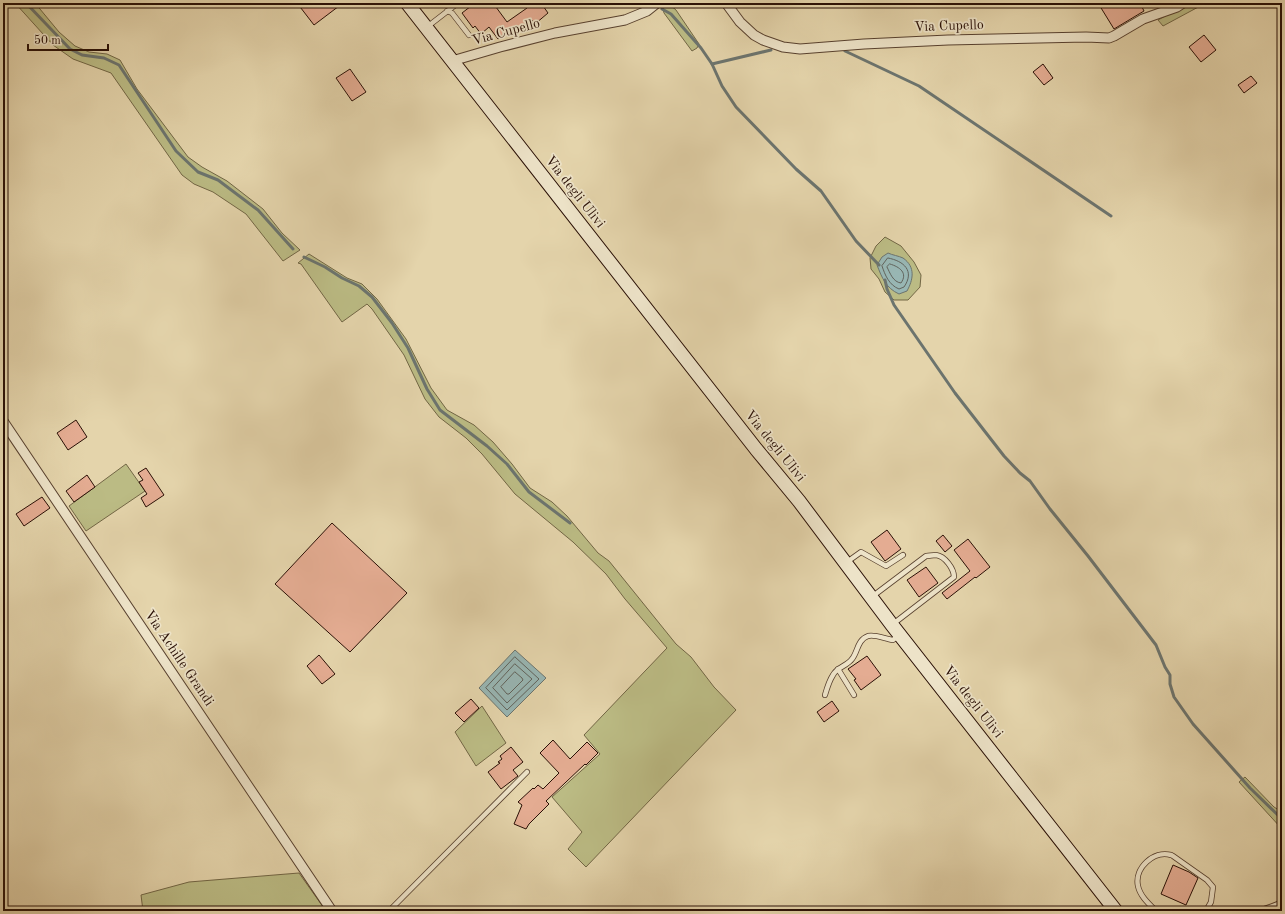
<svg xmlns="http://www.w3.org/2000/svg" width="1285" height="914" font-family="'Old Standard TT',serif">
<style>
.green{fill:#bbbb84;stroke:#726645}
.water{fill:#98b6b3;stroke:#6c746e}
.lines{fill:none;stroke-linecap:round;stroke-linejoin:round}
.shore{stroke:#61635c;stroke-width:1}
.stream{stroke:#6c746e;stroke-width:3}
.building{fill:#e4ac92;stroke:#2a1006}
.lane-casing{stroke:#58412f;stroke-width:6}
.street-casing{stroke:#58412f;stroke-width:11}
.secondary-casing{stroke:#2a1006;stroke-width:15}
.lane{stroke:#ede3c8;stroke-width:4.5}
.street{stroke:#ede3c8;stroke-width:9}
.secondary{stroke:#ede3c8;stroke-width:13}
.labels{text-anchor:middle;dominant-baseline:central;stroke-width:3.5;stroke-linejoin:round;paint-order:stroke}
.street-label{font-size:14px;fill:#2a1006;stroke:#ede3c8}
</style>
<rect width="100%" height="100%" fill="#e4d4ab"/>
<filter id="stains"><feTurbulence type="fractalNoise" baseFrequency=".005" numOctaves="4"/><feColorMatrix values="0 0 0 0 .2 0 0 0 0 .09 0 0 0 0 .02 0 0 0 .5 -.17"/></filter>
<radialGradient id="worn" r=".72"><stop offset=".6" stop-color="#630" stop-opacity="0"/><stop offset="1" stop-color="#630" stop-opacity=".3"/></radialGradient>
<g class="green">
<path d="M15,3H35L59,32L75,46L89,52L107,54L120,60L137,89L188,157L202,167L227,181L263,209L282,233L300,250L283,261L246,214L213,192L194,184L182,175L111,73L73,59L53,45Z"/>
<path d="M1190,3H1200L1202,5L1163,26L1158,20Z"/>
<path d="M669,4L676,10L699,44L697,48L692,51L664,13L663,9L666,5Z"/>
<path d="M885,237L901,246L914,262L921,275L920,287L908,300H894L885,292L879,279L871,269L870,258L876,246Z"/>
<path d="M309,254L347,278L362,284L377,299L406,339L431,388L447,410L474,425L493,442L512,464L530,488L552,502L567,516L598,553L609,561L676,644L691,657L714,687L736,710L586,867L568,849L582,832L552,797L600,754L584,735L667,648L625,599L606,574L573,542L515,494L482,454L466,438L439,417L425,399L404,355L372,309L367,304L342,322L301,264L298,263Z"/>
<path d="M126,464L145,491L86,531L69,506Z"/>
<path d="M482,706L506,743L476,766L455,732Z"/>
<path d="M1245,777L1274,807L1282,812V829L1239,782Z"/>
<path d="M299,873L326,911H143L141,895L189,882Z"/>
</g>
<g class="water">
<path d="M888,253C892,255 899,256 903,258C916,267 913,280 907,291L899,294C886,288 882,278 877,265L882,257Z"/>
<path d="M515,650L546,678L507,717L479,688Z"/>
</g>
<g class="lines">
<g class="shore">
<path d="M888,258C904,261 915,271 904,287L899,289C889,285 885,275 882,266Z"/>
<path d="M890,264C900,267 908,273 901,283C893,282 890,273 887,267Z"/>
<path d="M515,657L539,679L507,710L486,688Z"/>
<path d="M515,664L532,679L507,703L493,688Z"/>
<path d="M515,672L522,678L523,680L509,694H507L501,687Z"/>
</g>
<g class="stream">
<path d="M26,3L70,49L82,55L104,58L119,65L176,151L198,172L218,180L258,210L293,249"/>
<path d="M662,9L671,14L701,48L712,64L722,86L736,107L796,169L821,191L856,241L879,265"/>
<path d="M845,51L919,86L1111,216"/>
<path d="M712,64L771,50"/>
<path d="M304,257L325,267L342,278L359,286L372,297L392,323L408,348L427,389L440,410L487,446L507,464L529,492L570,523"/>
<path d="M885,280L887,289L894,305L955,393L1004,456L1020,473L1030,481L1050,509L1088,556L1156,645L1165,667L1170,675V684L1174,697L1193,724L1250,788L1282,819"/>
</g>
</g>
<g class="building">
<path d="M297,3H343L314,25Z"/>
<path d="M475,3H493L507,22L527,8L523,3H541L548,13L535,24L532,20L513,35L509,30L498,39L489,27L481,34L475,26L473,28L462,13Z"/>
<path d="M1098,3H1140L1144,11L1114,29Z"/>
<path d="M1204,35L1216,50L1201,62L1189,47Z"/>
<path d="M1043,64L1053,78L1044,85L1033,72Z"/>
<path d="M350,69L366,92L352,101L336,78Z"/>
<path d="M1251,76L1257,83L1244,93L1238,85Z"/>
<path d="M76,420L87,437L68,450L57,433Z"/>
<path d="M146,468L164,495L146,507L141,498L147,494L139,482L143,480L138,473Z"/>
<path d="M87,475L95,487L74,502L66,491Z"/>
<path d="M42,497L50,508L24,526L16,514Z"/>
<path d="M332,523L407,593L350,652L275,584Z"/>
<path d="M887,530L901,549L885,561L871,542Z"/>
<path d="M943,535L952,546L945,552L936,541Z"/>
<path d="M968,539L990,567L976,578L975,577L947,599L942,593L970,571L954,550Z"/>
<path d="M926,567L938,583L919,597L907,580Z"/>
<path d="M319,655L335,674L322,684L307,666Z"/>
<path d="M867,656L881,675L861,690L854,680L856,679L848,669Z"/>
<path d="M471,699L479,708L464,722L455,713Z"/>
<path d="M832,701L839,711L824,722L817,712Z"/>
<path d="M553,740L570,759L587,742L598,753L586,765L585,764L546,801L549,804L529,824L526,829L514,824L522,805L518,802L533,788L534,789L538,785L543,789L559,773L540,753Z"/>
<path d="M511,747L523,762L513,770L518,776L501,789L488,772L500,763L498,762L502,759L500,756Z"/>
<path d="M1173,865L1189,872L1198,878L1186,905L1161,894Z"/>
</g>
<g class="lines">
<defs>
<g id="lane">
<path d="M447,11L452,13L469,35"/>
<path d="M427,27L458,3"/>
<path d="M847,562L861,552L886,566L903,555"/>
<path d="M873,596L926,556C929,556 933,555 936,555C945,556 954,569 954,577L893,624"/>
<path d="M838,669L854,695"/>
<path d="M825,695C827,688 829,681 833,675C837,667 847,666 852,659C858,652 857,640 868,636C875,634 885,639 893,640L898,636"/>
<path d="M1173,856L1207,880L1213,887L1211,902L1206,911"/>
<path d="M389,911L527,772"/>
<path d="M1156,911C1149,904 1140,896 1138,886C1134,868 1154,850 1171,855"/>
</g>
<g id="street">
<path d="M726,3L740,22L754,35L763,40L783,47L800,49L864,44L948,40L1086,37L1109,38L1114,36L1143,19L1177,7L1183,3"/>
<path d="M452,61L500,47L555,33L625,20L647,11L657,3"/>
<path d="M3,421L332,911"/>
<path d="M1266,911L1282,905"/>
</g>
<path id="secondary" d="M407,3L756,449L799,501L892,625L1116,911"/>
</defs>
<use href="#lane" class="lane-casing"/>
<use href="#street" class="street-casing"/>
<use href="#secondary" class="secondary-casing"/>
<use href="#lane" class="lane"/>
<use href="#street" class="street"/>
<use href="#secondary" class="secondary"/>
</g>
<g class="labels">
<g class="street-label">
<text transform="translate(949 26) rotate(-2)">Via Cupello</text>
<text transform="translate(506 32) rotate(-15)">Via Cupello</text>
<text transform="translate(575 192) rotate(52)">Via degli Ulivi</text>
<text transform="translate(775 446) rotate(51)">Via degli Ulivi</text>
<text transform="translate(179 658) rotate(56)">Via Achille Grandi</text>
<text transform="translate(973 702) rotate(52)">Via degli Ulivi</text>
</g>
</g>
<rect width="1285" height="914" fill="none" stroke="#e4d4ab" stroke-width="16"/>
<rect x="4" y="4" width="1277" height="906" fill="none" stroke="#2a1006" stroke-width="2"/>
<rect x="8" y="8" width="1269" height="898" fill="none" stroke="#2a1006"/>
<path d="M28 44v6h80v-6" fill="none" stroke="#2a1006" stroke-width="2"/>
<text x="34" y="44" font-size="12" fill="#2a1006" stroke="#ede3c8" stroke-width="3" paint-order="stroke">50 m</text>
<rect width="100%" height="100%" filter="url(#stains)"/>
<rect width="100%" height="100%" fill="url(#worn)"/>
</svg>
